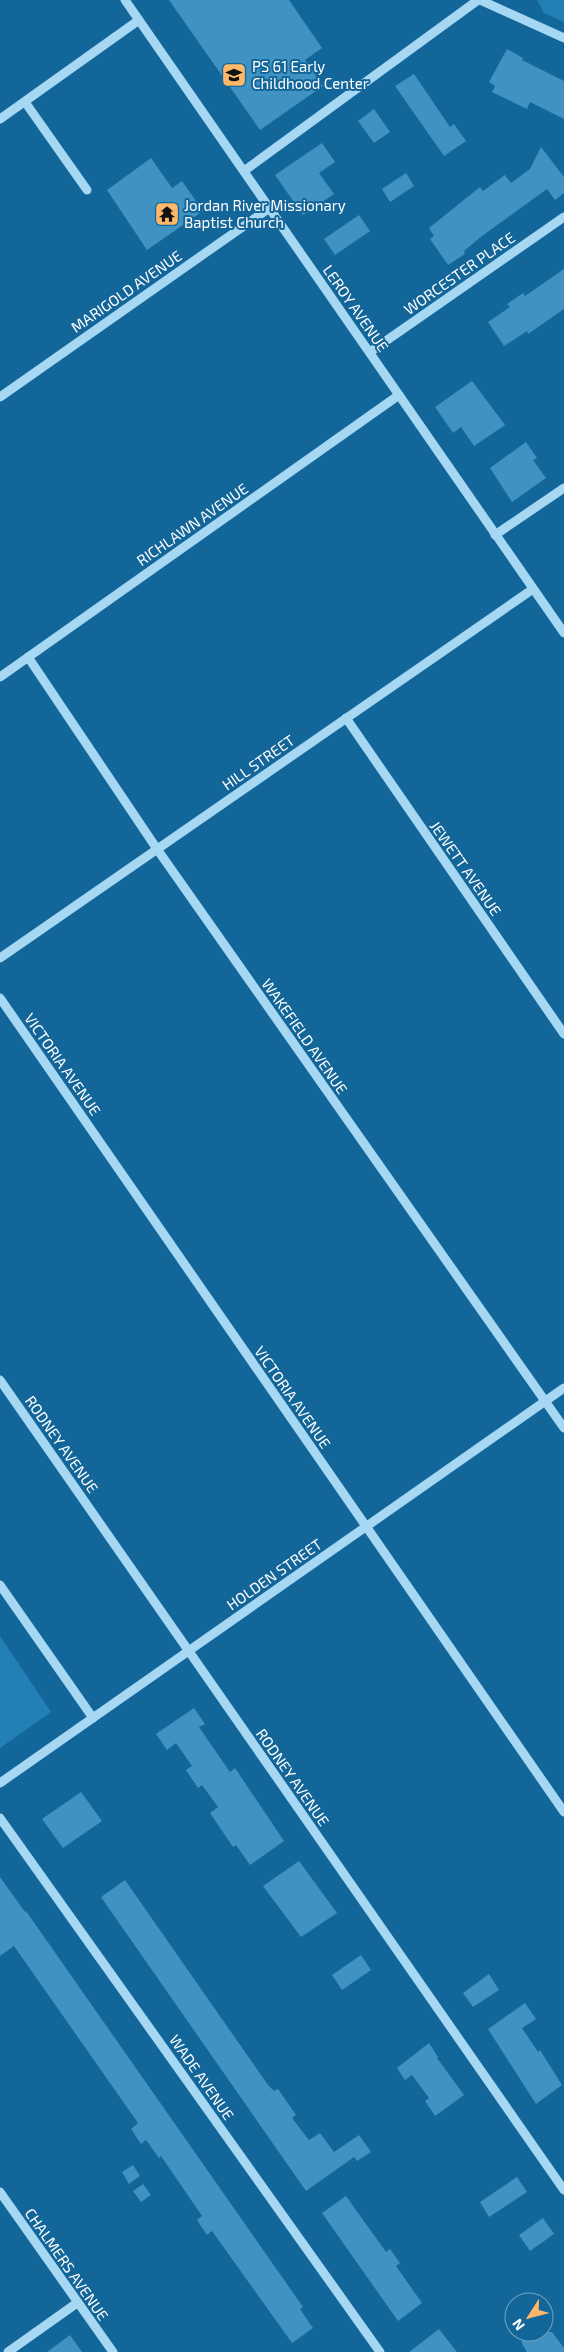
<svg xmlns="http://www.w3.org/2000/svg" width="564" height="2352" font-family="'Exo 2',sans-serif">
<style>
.green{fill:#2280b6}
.building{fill:#4092c2}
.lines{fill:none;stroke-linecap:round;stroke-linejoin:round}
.minor{stroke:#a6d7f3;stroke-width:9}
.labels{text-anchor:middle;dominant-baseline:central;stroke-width:4;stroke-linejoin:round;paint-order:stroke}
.poi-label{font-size:15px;fill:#fff;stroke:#136699;text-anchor:start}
.street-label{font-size:15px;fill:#fff;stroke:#136699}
</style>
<rect width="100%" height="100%" fill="#136699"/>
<g class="green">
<path d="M537,0H564V22L544,13Z"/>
<path d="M0,1636L51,1712L0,1748Z"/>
</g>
<g class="building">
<path d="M169,0H289L322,48L305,60L323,86L260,130Z"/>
<path d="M507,49L523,58L522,60L564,81V119L530,102L527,109L492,92L495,86L489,82Z"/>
<path d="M414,74L450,127L454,124L466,141L444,156L395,86Z"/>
<path d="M374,109L390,132L374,143L358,121Z"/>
<path d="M322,143L335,162L319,173L334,194L303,215L275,175Z"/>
<path d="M541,147L564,177V193L555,200L547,189L482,236L464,251L465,254L448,265L430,239L434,236L429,228L480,187L483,191L505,175L511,183L530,169Z"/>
<path d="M151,158L172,188L182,181L203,211L147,250L107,190Z"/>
<path d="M406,173L414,186L390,202L382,189Z"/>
<path d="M359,215L370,231L335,255L324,239Z"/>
<path d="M564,269V309L528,334L527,331L504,346L488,322L510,307L507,304L523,293L525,296Z"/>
<path d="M472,381L505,425L474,446L461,427L453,433L435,407Z"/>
<path d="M526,442L537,458L533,460L546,478L512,502L490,468Z"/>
<path d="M194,1708L205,1724L199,1727L212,1746L230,1772L235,1768L284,1841L250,1865L236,1845L233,1847L210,1813L218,1807L202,1785L198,1788L186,1770L192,1766L176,1743L167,1750L156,1734Z"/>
<path d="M81,1792L102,1821L63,1848L42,1819Z"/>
<path d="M299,1861L337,1913L301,1937L263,1886Z"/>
<path d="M0,1877L25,1912L26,1911L303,2307L300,2309L313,2328L292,2343L212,2231L207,2235L197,2220L202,2216L161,2156L159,2158L146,2140L141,2144L131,2129L138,2123L14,1946L0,1956Z"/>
<path d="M125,1880L268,2085L274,2091L278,2089L296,2115L292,2118L309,2140L320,2133L334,2152L359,2135L371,2152L357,2161L354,2157L306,2191L101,1897Z"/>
<path d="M361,1955L371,1970L342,1990L332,1975Z"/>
<path d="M489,1974L499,1990L473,2007L463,1993Z"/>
<path d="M525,2003L536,2019L522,2028L538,2052L540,2050L562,2085L536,2104L488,2029Z"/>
<path d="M429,2043L438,2057L437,2058L464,2095L435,2116L425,2101L429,2098L412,2075L405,2080L397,2068Z"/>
<path d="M133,2165L140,2176L129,2184L122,2172Z"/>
<path d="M517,2177L527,2192L489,2217L480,2202Z"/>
<path d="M143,2184L151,2195L141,2202L133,2191Z"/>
<path d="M346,2196L386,2252L390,2249L400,2263L396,2266L422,2303L398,2321L322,2213Z"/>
<path d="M543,2218L554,2234L530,2251L519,2235Z"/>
<path d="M439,2329L457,2352H409Z"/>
<path d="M536,2332H552L564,2348V2352H527L521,2342Z"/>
<path d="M70,2335L82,2352H47Z"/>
</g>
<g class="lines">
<g class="minor">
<path d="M125,0L564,633"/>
<path d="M480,0L564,38"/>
<path d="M25,102L87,190"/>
<path d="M0,119L139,20"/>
<path d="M244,171L478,0"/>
<path d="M370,352L564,217"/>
<path d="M0,397L268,209"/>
<path d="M495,535L564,488"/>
<path d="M28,657L157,849L564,1428"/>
<path d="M0,677L399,395"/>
<path d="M346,718L564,1034"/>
<path d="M0,958L533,589"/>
<path d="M0,998L564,1812"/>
<path d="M0,1380L564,2190"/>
<path d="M0,1585L93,1718"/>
<path d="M0,1783L564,1388"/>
<path d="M0,1818L380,2352"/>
<path d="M0,2192L113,2352"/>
<path d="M8,2352L77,2303"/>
</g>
</g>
<defs>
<symbol id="school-square" viewBox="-11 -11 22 22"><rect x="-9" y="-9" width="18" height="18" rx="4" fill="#ffb868" stroke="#136699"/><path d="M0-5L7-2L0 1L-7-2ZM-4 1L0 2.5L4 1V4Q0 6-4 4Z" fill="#111"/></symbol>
<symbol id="temple-square" viewBox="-11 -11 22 22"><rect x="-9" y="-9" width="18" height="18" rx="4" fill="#ffb868" stroke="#136699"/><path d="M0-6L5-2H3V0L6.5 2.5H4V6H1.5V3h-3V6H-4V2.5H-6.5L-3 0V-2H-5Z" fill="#111"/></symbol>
</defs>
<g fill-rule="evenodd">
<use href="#school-square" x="220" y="61" width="28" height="28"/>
<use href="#temple-square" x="153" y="200" width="28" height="28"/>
</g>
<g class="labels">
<g class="poi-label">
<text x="252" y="66">PS 61 Early<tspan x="252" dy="17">Childhood Center</tspan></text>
<text x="184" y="205">Jordan River Missionary<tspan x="184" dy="17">Baptist Church</tspan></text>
</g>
<g class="street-label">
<text transform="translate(459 273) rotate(-35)">WORCESTER PLACE</text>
<text transform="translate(126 291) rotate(-35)">MARIGOLD AVENUE</text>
<text transform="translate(356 308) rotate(55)">LEROY AVENUE</text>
<text transform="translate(192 524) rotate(-35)">RICHLAWN AVENUE</text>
<text transform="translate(258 762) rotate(-35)">HILL STREET</text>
<text transform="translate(466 868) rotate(55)">JEWETT AVENUE</text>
<text transform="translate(305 1036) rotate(55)">WAKEFIELD AVENUE</text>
<text transform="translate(63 1064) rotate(55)">VICTORIA AVENUE</text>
<text transform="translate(293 1397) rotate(55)">VICTORIA AVENUE</text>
<text transform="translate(62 1444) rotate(55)">RODNEY AVENUE</text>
<text transform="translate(274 1574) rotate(-35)">HOLDEN STREET</text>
<text transform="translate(293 1777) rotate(55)">RODNEY AVENUE</text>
<text transform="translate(202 2077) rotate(55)">WADE AVENUE</text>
<text transform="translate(67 2264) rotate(55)">CHALMERS AVENUE</text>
</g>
</g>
<g transform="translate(529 2317) rotate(234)"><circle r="24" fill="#136699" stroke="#71a3c2"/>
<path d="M0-4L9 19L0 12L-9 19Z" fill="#ffb868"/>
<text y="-8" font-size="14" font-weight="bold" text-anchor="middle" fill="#ffffff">N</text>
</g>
</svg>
